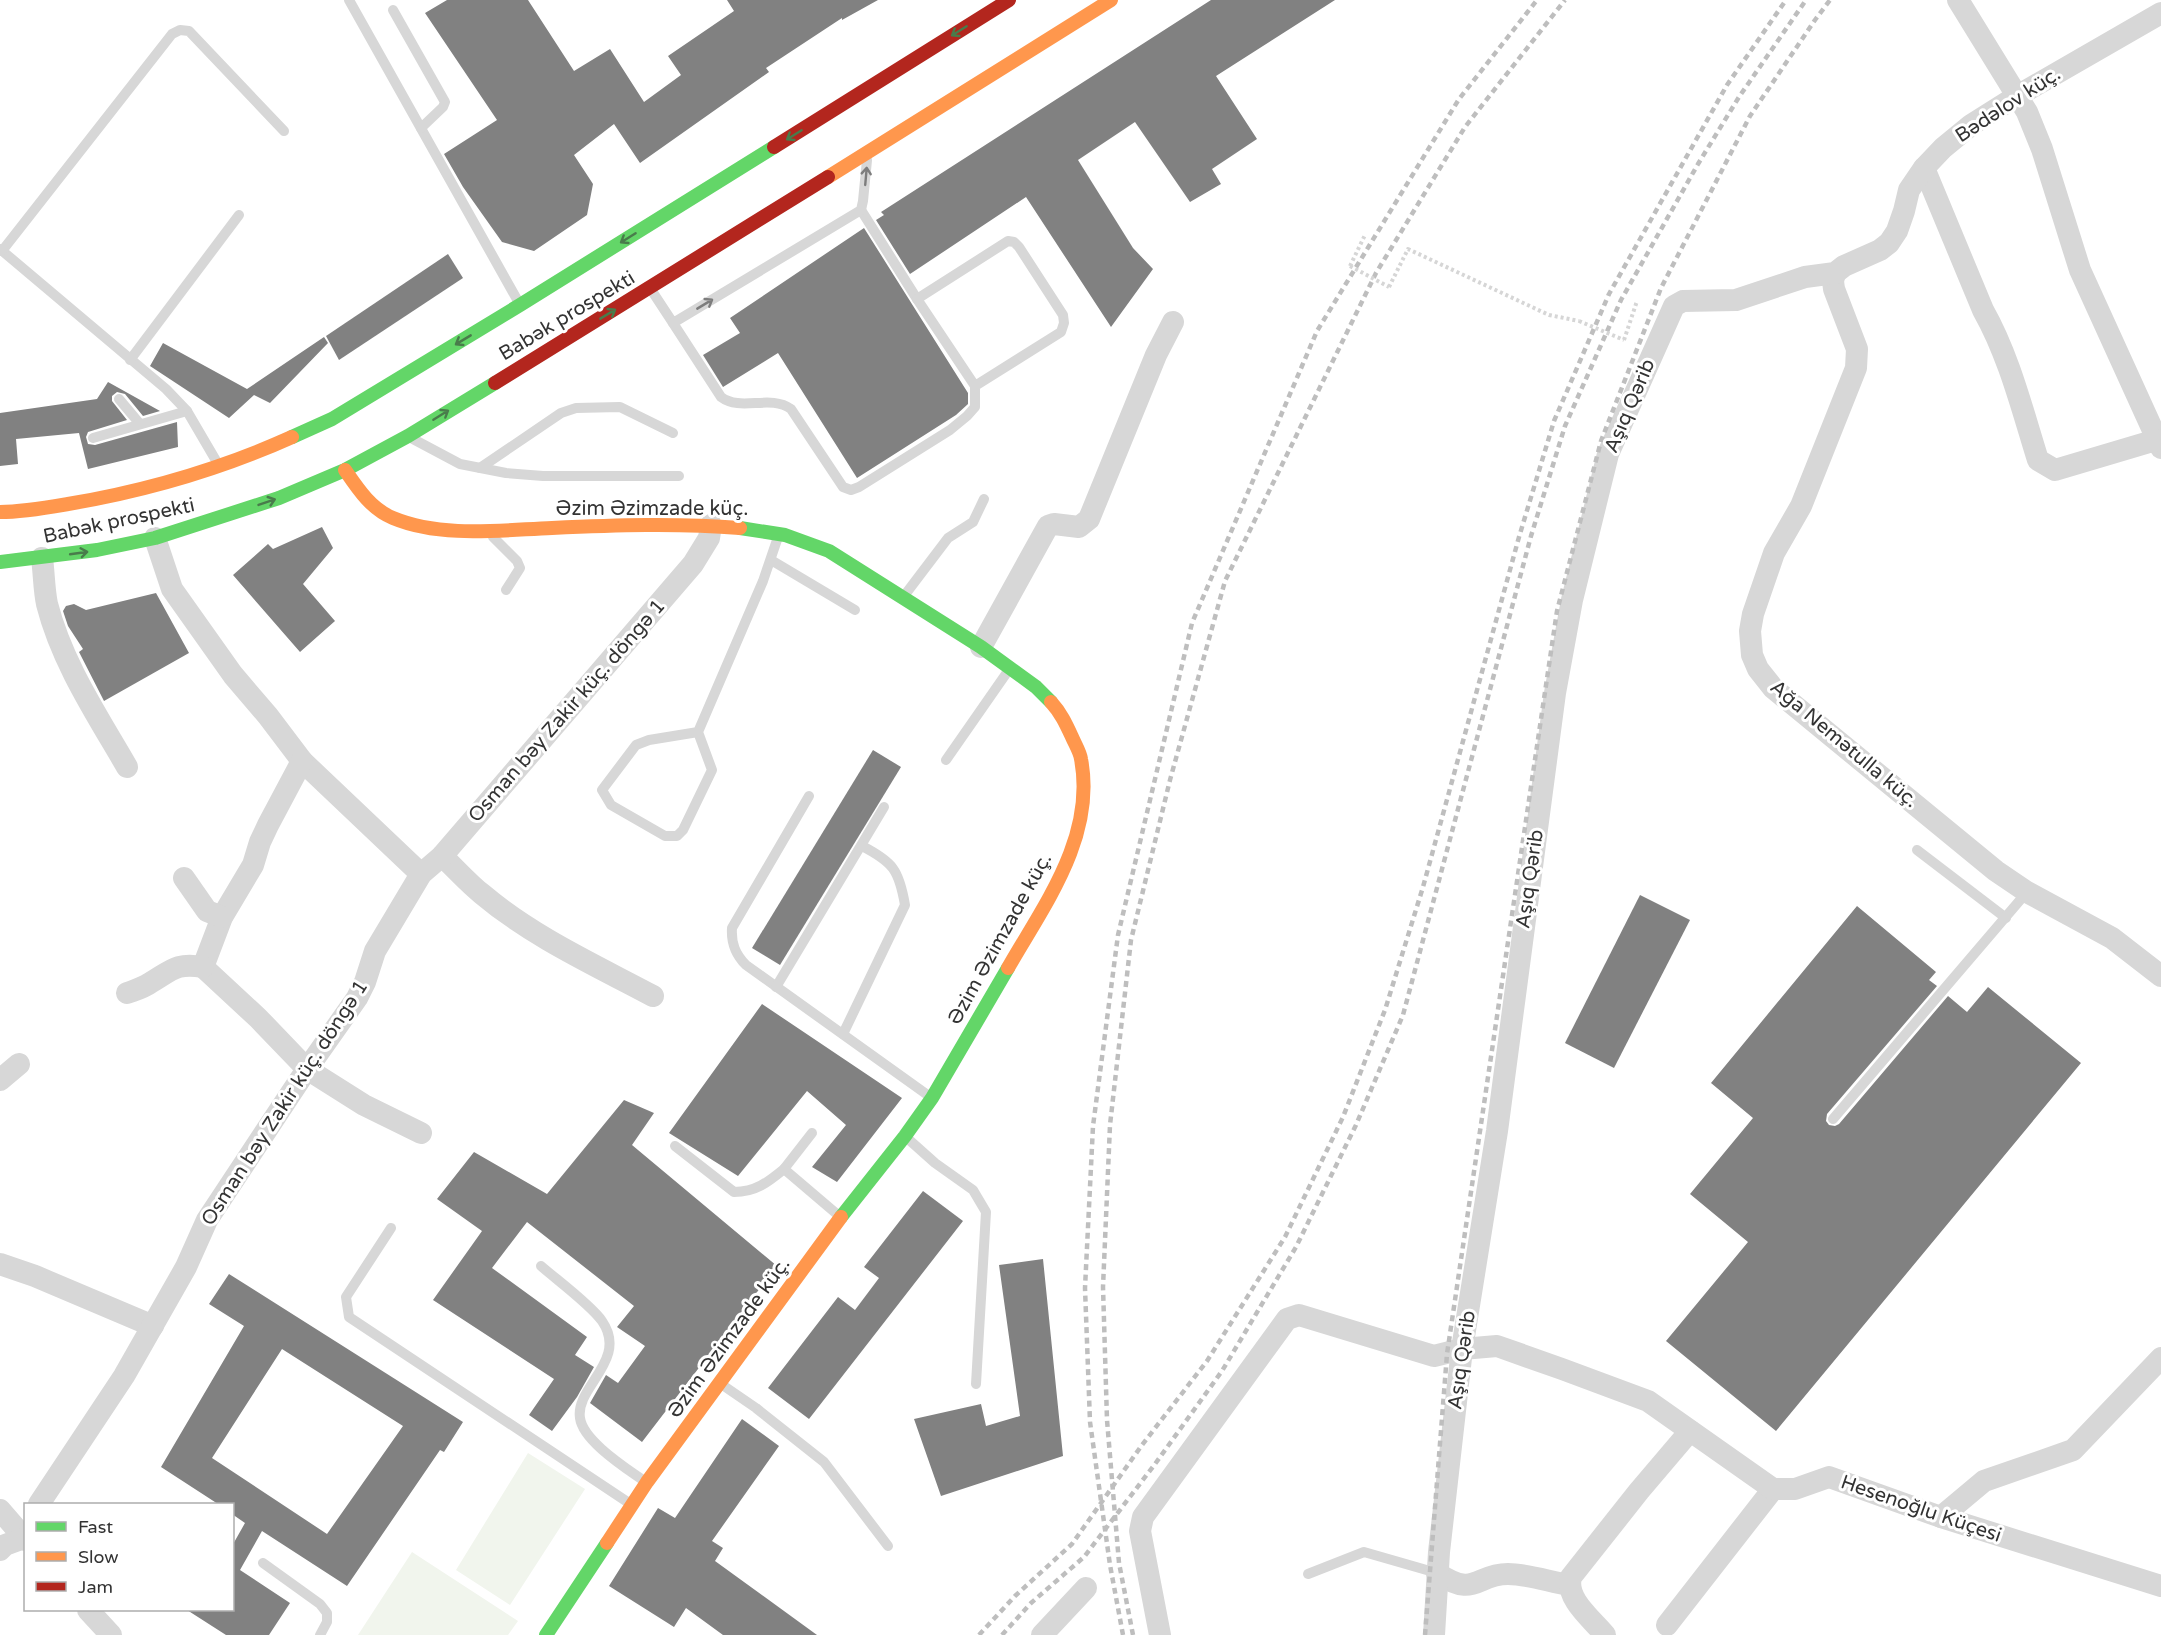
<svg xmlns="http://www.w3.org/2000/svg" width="2161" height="1635" font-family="'Varela Round',sans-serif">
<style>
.green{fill:#f1f5ed}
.building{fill:#818181;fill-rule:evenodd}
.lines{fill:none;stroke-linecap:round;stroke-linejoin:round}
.path{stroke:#d6d6d6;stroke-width:4;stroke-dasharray:3 3;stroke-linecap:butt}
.lane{stroke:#d7d7d7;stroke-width:10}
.street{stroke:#d7d7d7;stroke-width:22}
.fast{stroke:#63d668;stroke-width:14}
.slow{stroke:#ff974d;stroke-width:14}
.jam{stroke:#b3261e;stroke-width:14}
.rail{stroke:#bebebe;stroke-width:4.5;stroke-dasharray:6 4.5;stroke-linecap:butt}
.path-bridge{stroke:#d6d6d6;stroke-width:4;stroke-dasharray:3 3;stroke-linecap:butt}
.oneway{stroke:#497c4b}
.oneway2{stroke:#7d7d7d}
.labels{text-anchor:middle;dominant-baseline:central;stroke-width:6;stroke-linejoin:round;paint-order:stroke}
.street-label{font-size:20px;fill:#333;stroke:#fff}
</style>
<rect width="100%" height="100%" fill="#fff"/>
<g class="green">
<path d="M528,1453L585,1489L510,1605L456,1570Z"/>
<path d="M412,1552L518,1621L508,1635H358Z"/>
</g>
<g class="building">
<path d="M447,0H528L574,71L610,49L644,102L681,75L668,56L734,11L727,0H878L842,20V18L766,68L769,72L640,163L614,124L574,155L593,184L587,215L534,251L502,242L463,187L444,154L497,120L425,13Z"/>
<path d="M1211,0H1335L1216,76L1257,139L1212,169L1221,184L1190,202L1135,122L1078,160L1133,248L1153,269L1111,327L1026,197L910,274L876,220L884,215L881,212Z"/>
<path d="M864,228L968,393V404L956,415L857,478L778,353L723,387L703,355L740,333L730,318Z"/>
<path d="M448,254L463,278L339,360L326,336Z"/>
<path d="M324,337L328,343L270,403L254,395L229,418L150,366L163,343L247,389Z"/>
<path d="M108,382L160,411L143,416L125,394L117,392L112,396V401L127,420L88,432L86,437L88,444L95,445L177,422L178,447L88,469L79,433L16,439L18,464L0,466V413L97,399Z"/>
<path d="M322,527L333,548L303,584L335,621L300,652L233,575L268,544L273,549Z"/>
<path d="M156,593L189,653L104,701L79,652L83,649L68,626L63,611L66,606L74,604L86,610Z"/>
<path d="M873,750L901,767L780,965L752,948Z"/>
<path d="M1640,895L1690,920L1614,1068L1565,1043Z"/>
<path d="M1857,906L1936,972L1929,980L1937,986L1827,1114L1826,1121L1829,1125L1835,1126L1839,1124L1948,996L1967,1012L1988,987L2081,1063L1776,1431L1666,1341L1748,1242L1690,1194L1753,1118L1711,1083Z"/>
<path d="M762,1004L902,1098L837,1182L812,1167L846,1125L807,1091L738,1176L669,1133Z"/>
<path d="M624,1100L654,1113L632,1145L777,1266L642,1442L590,1403L606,1375L618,1383L645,1346L617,1327L634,1306L527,1222L492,1268L587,1337L575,1355L594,1367L577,1397L552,1431L529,1415L554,1379L433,1300L482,1231L437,1199L474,1152L547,1194Z"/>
<path d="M923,1191L963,1221L809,1419L768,1388L838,1297L855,1310L879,1278L864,1267Z"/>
<path d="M1043,1259L1063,1456L941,1496L914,1419L981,1404L986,1426L1020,1416L999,1265Z"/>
<path d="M229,1274L463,1422L444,1452L440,1450L347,1586L262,1531L240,1570L290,1603L269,1635H226L187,1610H232V1546L245,1523L232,1514V1504H218L161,1467L244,1326L209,1304ZM282,1349L403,1426L327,1534L212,1458Z"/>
<path d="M742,1419L779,1446L712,1541L723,1548L715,1561L817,1635H723L686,1608L674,1627L609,1586L658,1508L675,1518Z"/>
</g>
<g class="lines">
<g class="path">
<path d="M1350,266L1365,235"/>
<path d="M1389,287L1408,249L1549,315L1579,321"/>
<path d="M1624,340L1637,301"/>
</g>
<g class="lane">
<path d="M349,0L519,303"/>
<path d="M393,10L445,102L443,107L421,128"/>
<path d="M861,210L917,299"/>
<path d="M0,249L166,389L187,411L218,464"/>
<path d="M2,251L172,34L180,30L189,31L284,131"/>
<path d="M652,291L673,323L861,210L863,201L867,160"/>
<path d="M673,323L721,397C741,412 770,394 791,409L843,487L851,490L859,487L950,430L967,416L975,407V386L917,299L1008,241L1014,242L1019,247L1063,315L1064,323L1061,332L975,386"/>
<path d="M130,360L239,215"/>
<path d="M119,399L140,424"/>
<path d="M93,438L187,411"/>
<path d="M413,439L460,464L506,473L543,476H679"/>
<path d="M480,468L561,413L576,408L620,407L673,433"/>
<path d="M493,537L517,561L520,568L506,590"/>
<path d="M771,560L855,610"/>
<path d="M904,596L948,538L973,522L984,499"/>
<path d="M698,732L649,740L636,745L602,790L611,805L665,836H677L683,830L712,770L698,732L763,581L778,537"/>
<path d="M946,760L1008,671"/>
<path d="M809,796L732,928C731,943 735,954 746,965L929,1096"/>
<path d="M1917,850L2006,918"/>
<path d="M776,987L884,807"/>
<path d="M843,1034L905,905C899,870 893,862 862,846"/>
<path d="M1833,1119L2027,892"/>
<path d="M812,1133L784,1169L838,1215"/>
<path d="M907,1138L935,1163L973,1190L986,1212L976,1384"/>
<path d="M675,1146L734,1192C756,1192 768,1182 784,1169"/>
<path d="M391,1228L346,1297L349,1317L629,1503"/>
<path d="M541,1266C557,1280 591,1305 602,1321C629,1360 575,1387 580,1418C583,1441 626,1468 644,1481"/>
<path d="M721,1384L756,1408L824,1462L888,1546"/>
<path d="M263,1563L320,1604L327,1613V1622L320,1635"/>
<path d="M1308,1574L1364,1552L1437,1573"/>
</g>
<g class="street">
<path d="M1958,0L2027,112L2042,149L2080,270L2161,448"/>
<path d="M1924,168L1983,310C2009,356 2022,409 2038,460L2055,470L2156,440"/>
<path d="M1835,273L1833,281L1834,289L1857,349L1856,368L1801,506L1774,553L1753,614L1750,631L1752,655L1758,669L1773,688L1996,871L2027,892L2112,938L2161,976"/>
<path d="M155,538L172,589L233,675L268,716L302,761L421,874"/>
<path d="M42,558C44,573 44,590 47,604C62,663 97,715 127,767"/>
<path d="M981,647L1048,526L1054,524L1079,527L1089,519L1156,355L1173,322"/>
<path d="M302,761L268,825L260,842L253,865L222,917L203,967L258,1018L307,1069L364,1105L421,1133"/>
<path d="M442,856C455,868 468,883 482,894C533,937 595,965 653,996"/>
<path d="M184,878L207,911L222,917"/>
<path d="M127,993C135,990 143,988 150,983C171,971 176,962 203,967"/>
<path d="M0,1080L19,1064"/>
<path d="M0,1264L35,1276L153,1326"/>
<path d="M39,1504L124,1376L186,1267L207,1220L307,1069L357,998L365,982L375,951L421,874L442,856L693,564L709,538L711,525"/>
<path d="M0,1510L26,1540"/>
<path d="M1941,1517L1984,1481L2073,1450L2161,1358"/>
<path d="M0,1550L5,1545L24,1538"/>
<path d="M1437,1573C1476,1599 1475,1574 1508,1574C1528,1574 1550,1582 1569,1585"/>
<path d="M88,1610L111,1635"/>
<path d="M1667,1625L1773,1489"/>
<path d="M1042,1635L1086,1588"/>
<path d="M1160,1635L1140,1531L1143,1517L1287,1319L1299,1315L1434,1356L1462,1349L1497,1346L1562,1369L1648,1401L1773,1489H1795L1829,1477L1941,1517L2161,1586"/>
<path d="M1434,1635L1439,1552L1462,1349L1497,1131L1555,693L1572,600L1608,454L1674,306L1683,301L1736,300L1805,277L1835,273L1844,266L1880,250L1889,243L1897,231L1904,211L1909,190L1924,168L1943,148L1971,125L2017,96L2161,13"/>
<path d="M1605,1635C1592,1619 1565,1599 1571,1577L1639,1491L1690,1431"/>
</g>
<g class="fast">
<path d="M292,437L332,419L520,305L774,147"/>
<path d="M740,528L785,535L829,551L981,647L1036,687L1051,702"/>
<path d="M0,562L97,550L155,538L279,498L345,470L408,436L495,383"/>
<path d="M841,1217L905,1136L932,1098L1008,968"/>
<path d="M546,1635L607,1543"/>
</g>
<g class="slow">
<path d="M828,177L1111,0"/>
<path d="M345,470C358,489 371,509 393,518C441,538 501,530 552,528C615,525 678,523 740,528"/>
<path d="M0,512C23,512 45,508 68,504C145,491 221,469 292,437"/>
<path d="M1008,968C1044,905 1096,837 1081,759C1080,752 1075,744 1072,737C1066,724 1061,713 1051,702"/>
<path d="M607,1543L647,1482L841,1217"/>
</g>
<g class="jam">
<path d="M774,147L1009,0"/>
<path d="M495,383L828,177"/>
</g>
<g class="rail">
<path d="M979,1635L1015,1596L1072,1544L1142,1445L1207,1361L1285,1237L1343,1117L1385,1010L1423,887L1519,537L1554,421L1609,294L1727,85L1786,0"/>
<path d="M1002,1635L1031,1603L1084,1557L1155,1464L1222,1371L1296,1247L1356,1125L1403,1015L1531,536L1565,426L1621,300L1698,164L1739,97L1806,0"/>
<path d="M1123,1635L1110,1565L1090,1422L1085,1288L1093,1126L1118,935L1192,623L1317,331L1459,99L1537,0"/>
<path d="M1133,1635L1119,1563L1107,1420L1103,1287L1110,1125L1131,940L1170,780L1225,581L1376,273L1465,127L1565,0"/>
<path d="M1425,1635L1447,1354L1557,611L1601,441L1661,288L1750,116L1815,20L1830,0"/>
</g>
<g class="path-bridge">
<path d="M1350,266L1389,287"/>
<path d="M1579,321L1624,340"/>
</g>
</g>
<defs><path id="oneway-shaft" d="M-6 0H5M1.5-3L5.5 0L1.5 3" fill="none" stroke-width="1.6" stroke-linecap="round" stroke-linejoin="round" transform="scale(1.5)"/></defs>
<g class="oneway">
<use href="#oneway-shaft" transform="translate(959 31) rotate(148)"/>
<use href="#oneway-shaft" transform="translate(794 135) rotate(148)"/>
<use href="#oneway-shaft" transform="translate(628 238) rotate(148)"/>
<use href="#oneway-shaft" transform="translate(608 314) rotate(-31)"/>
<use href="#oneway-shaft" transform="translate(463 340) rotate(149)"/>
<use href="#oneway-shaft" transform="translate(441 415) rotate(-32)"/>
<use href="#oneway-shaft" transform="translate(267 502) rotate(-19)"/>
<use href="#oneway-shaft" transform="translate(79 553) rotate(-8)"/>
</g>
<g class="oneway2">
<use href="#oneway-shaft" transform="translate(866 176) rotate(-85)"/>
<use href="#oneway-shaft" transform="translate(705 304) rotate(-31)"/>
</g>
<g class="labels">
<g class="street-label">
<text transform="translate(2008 105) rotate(-33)">Bədəlov küç.</text>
<text transform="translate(567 316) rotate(-31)">Babək prospekti</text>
<text transform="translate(1630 406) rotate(-67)">Aşıq Qərib</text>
<text x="652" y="509">Əzim Əzimzade küç.</text>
<text transform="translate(119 521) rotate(-12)">Babək prospekti</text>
<text transform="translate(567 711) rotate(-49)">Osman bəy Zakir küç. döngə 1</text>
<text transform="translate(1844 744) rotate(40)">Ağa Nemətulla küç.</text>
<text transform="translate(1530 879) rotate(-82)">Aşıq Qərib</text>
<text transform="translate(1000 939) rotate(-61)">Əzim Əzimzade küç.</text>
<text transform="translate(285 1103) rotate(-57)">Osman bəy Zakir küç. döngə 1</text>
<text transform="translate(729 1338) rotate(-54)">Əzim Əzimzade küç.</text>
<text transform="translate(1462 1360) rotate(-82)">Aşıq Qərib</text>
<text transform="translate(1921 1509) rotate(19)">Hesenoğlu Küçesi</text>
</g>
</g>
<rect x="24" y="1503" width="210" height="108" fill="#ffffff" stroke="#adadad" stroke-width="1.5"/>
<rect x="36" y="1522" width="30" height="9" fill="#63d668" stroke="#adadad" stroke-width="1.5"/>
<text x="78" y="1533" font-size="18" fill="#333333">Fast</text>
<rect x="36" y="1552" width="30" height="9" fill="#ff974d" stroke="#adadad" stroke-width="1.5"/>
<text x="78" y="1563" font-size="18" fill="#333333">Slow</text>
<rect x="36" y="1582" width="30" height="9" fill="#b3261e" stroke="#adadad" stroke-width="1.5"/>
<text x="78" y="1593" font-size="18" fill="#333333">Jam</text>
</svg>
